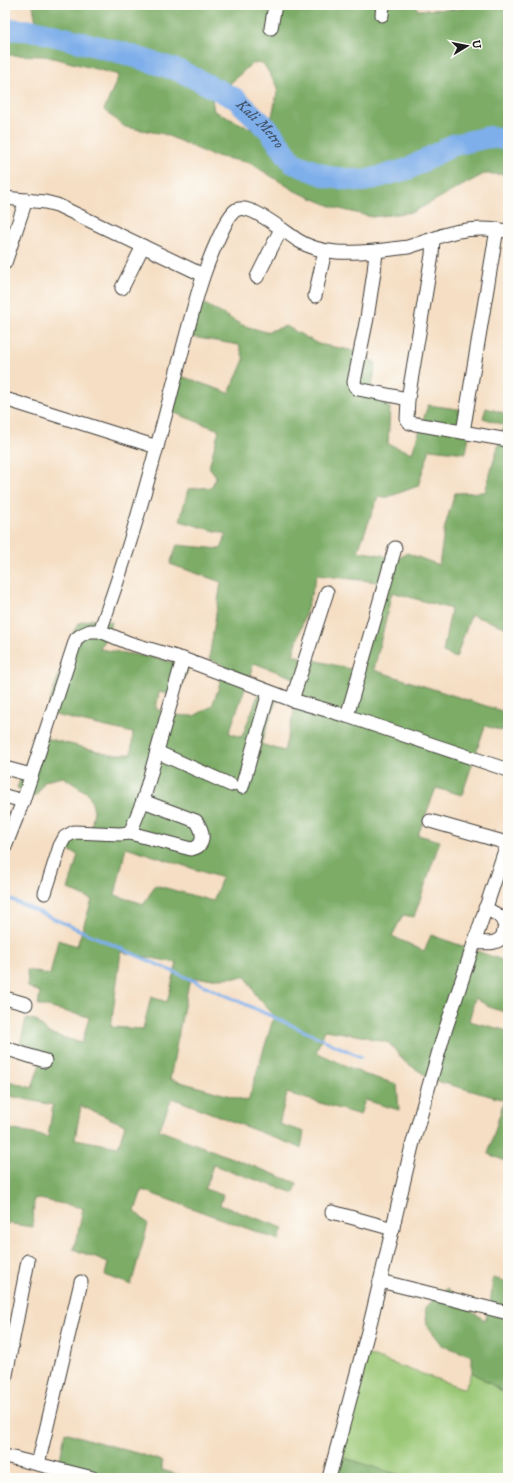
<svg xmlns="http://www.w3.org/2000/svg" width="513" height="1483" font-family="'IM FELL DW Pica',serif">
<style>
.green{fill:#9ac775;stroke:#5b7248}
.forest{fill:#7bac66;stroke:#4c6441;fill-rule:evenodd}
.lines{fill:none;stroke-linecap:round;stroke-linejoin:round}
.stream{stroke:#7fafea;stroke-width:3.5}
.river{stroke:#7fafea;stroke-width:22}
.minor-casing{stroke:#3d3935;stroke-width:15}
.minor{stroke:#fff;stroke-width:13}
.labels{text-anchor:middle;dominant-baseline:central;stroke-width:3.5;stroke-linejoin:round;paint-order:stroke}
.water-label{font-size:15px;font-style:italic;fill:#44576e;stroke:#fdfcf7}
</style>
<rect width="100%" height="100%" fill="#fdfcf7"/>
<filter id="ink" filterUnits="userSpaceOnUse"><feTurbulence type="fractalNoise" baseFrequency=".025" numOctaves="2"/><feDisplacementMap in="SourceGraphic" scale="8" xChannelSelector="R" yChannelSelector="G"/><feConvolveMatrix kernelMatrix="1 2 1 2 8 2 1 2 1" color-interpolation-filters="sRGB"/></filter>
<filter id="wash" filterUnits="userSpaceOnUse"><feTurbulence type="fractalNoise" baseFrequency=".012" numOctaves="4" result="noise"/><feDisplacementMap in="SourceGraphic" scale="16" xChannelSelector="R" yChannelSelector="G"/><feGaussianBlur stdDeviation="0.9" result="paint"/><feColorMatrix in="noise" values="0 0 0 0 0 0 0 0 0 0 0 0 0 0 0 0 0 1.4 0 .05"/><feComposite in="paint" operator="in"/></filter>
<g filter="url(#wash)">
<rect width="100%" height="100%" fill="#f5dec3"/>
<path class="green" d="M363,1353L465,1389L472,1372L505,1393L508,1397V1459L501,1478H409L335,1455Z"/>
<g class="forest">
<path d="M33,5H417V10L462,9V5H503L502,9H508V174H484L413,212L372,217L336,208L295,191L250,163L211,155L164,134L125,127L104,110L119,75L45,56L5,55V29L37,30ZM263,63L278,88L269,130L277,141L214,111L210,87L221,92L251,64Z"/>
<path d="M194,298L242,325L266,332L286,326L318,344L350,350L376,363L371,391L390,408L388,444L412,453L428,405L473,411L466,453L430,449L418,486L388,497H378L358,551L382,555L395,561L407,553L439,565L445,526L455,493L485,492L504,425L483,418L486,408L508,414V628L471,615L456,658L443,652L451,609L392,592L374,670L508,713L507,732L485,726L462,795L436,788L418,835L440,841L414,917L403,915L392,936L424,951L431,935L508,962V1013L491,1008L475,998L469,1021L508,1031V1162L488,1154L504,1100L433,1080L405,1062L389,1043L362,1036L325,1030L316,1052L366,1075L397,1084L399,1110L365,1100L360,1115L287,1093L279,1124L304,1132L301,1148L172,1098L159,1130L297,1183L294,1193L213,1165L205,1189L223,1195L220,1205L283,1228L279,1240L142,1190L135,1211L148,1224L131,1285L105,1275L108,1263L73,1249L78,1233L83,1208L34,1198L33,1227L5,1223V1128L48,1137L53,1105L5,1095L6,1080L32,1088L42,1058L19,1049L26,1019L36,1020L48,1033L82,1043L89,1017L38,1005L40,992L28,987L27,970L50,975L58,940L77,946L92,900L68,889L78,855L64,848L68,832L90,835L94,810L89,794L63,777L45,781L35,797L17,788L37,736L110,754H131L133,733L46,713L72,634L79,623L93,619L112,622L100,649L161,659L189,667L181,687L171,695L159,692L156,709L173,715L194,716L212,706L219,687L223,665L209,659L221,582L170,564L177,545L221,549L226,534L180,521L188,489L212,487L216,476L209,467L219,430L164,409L175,374L229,393L244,360L239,345L186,336ZM317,575L378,582L355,670L293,655ZM254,663L302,681L284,751L261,744L280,690L262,685L242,737L229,733ZM126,847L222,878L213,901L155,885L144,904L115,895ZM121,952L177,963L167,1002L151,997L143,1029L111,1027ZM246,977L256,995L274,1016L248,1101L170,1079L183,1011L190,979ZM81,1106L125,1125L118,1147L75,1139Z"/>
<path d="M493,1278L508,1282V1397L505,1393L472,1372V1356L443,1346L427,1325L425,1307L448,1288L465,1307L485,1320L490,1307Z"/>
<path d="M65,1432C97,1443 130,1450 162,1461V1470L189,1478H65V1476L58,1471Z"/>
<path d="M335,1455L409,1478H358L332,1471Z"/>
</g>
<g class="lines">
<path class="stream" d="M5,897L190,979L361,1057"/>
<path class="river" id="s1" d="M5,29L37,31L123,53L180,71L236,99L269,130L293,163L329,177L364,181L408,169L453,145L489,137L508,139"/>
</g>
</g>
<g filter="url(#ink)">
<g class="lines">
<defs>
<g id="minor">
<path d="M382,15L383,5"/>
<path d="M271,28L275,5"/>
<path d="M5,198L45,202L57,205L203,275"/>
<path d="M508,231C482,227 457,228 433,239L432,255L408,399L407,419L410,423L508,440"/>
<path d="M376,251L408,247L433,239"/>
<path d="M5,263L26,200"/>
<path d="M257,277L281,229"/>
<path d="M122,288L143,246"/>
<path d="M315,296L325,251"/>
<path d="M5,399L157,447"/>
<path d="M463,432L497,229"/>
<path d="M100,631C112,597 124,563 134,528C150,475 164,421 178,367C186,337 193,307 203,277C207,265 226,215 236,210C250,202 286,233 299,241C322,255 350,253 376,251L374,272L367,318L354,382L355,386L358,389L408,399"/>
<path d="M292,700L327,592"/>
<path d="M347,716L395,548"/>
<path d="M157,752L231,785"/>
<path d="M5,768L31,775"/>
<path d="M242,787L269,692"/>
<path d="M5,796L23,801"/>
<path d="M430,821L507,843"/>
<path d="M130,833L191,849C206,847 204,831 196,821L143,801L183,659"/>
<path d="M5,847L23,801L76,639L81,635L90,631H100L129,643L183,659L292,700L347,716L508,770"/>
<path d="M45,893L60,846L65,837L74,832L120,834L130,833L143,801"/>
<path d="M474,942C485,943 503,946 504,930C505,926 504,921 501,918C498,914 490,911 485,908"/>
<path d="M5,998L26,1004"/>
<path d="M5,1048L45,1061"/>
<path d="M332,1212L393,1229"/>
<path d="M380,1281L508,1313"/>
<path d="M5,1380L28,1261"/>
<path d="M5,1456L93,1478"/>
<path d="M38,1464L81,1282"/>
<path d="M329,1478L371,1320L412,1146L426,1096L443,1037L508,841"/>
</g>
</defs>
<use href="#minor" class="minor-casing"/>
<use href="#minor" class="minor"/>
</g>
</g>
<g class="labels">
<g class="water-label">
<text stroke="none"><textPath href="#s1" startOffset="278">Kali Metro</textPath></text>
</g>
</g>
<rect width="513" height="1483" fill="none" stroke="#fdfcf7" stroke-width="20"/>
<g transform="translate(467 46) rotate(80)" stroke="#fdfcf7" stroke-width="3" paint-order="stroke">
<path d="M0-3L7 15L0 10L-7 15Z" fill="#1c1c1c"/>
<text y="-6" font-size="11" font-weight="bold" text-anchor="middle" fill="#1c1c1c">U</text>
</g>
</svg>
